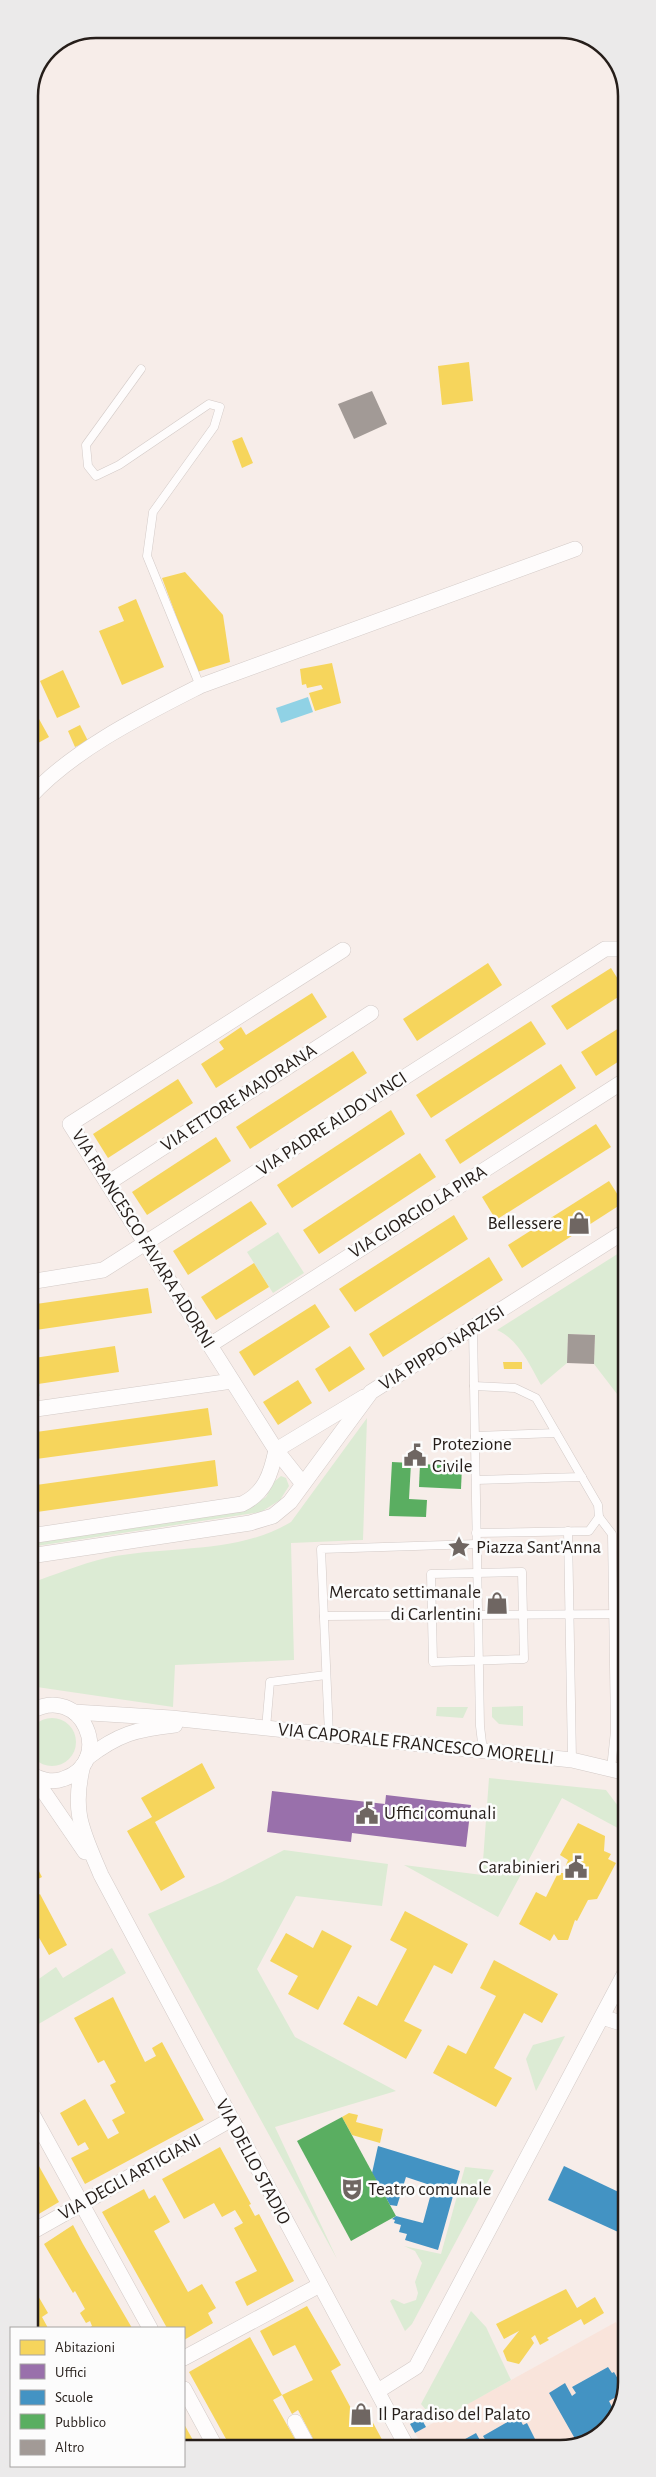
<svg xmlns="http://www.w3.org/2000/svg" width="656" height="2477" font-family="'Alegreya Sans',sans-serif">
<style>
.built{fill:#f9e4db}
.green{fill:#dcebd4}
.water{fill:#90d2e5}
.homes{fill:#f6d55c}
.offices{fill:#9970ab}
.schools{fill:#4393c3}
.public{fill:#5aae61}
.building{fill:#a29a96}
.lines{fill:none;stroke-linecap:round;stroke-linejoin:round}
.service-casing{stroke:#d3cac7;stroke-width:9}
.minor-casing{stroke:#d3cac7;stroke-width:16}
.service{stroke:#fefcfc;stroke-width:8}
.minor{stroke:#fefcfc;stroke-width:15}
.labels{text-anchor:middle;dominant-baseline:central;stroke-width:5;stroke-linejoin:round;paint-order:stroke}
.street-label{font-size:19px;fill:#261e1a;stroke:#fcfcfc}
.poi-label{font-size:19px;fill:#261e1a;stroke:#fcfcfc;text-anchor:start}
.rim{fill:none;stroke:#261e1a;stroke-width:2.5}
</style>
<rect width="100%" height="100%" fill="#f7ede9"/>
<path class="built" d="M616,2322L627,2343V2382L611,2425L573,2447H423L415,2433Z"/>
<g class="green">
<path d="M278,1232L304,1273L273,1293L247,1252Z"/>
<path d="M627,1248V1407L594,1364L595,1335L568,1334L567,1363L541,1385C529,1364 519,1340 497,1330Z"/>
<path d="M32,1346L40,1396L29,1398V1347Z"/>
<path d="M367,1418L363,1540L291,1543L294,1660L175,1665L173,1707L30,1686V1583C55,1575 80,1564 106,1558C168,1545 236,1555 291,1522Z"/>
<path d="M281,1476L286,1478L289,1486L280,1500L261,1512L30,1547V1543L247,1509L266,1497L275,1481Z"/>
<path d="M523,1706V1726L499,1724L492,1717V1707Z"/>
<path d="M437,1707H468L463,1718L436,1716Z"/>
<circle cx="52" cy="1742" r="24"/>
<path d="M489,1778L606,1790L627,1818V1833L562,1798L498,1917L404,1865L482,1875Z"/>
<path d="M284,1850L388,1864L382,1906L296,1896L257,1969L295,2037L396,2091L275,2127L337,2259L148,1914L222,1882Z"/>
<path d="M112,1948L126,1973L30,2029V1997L33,1995L30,1985L56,1967L63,1978Z"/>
<path d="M565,2036L536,2091L526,2059L533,2045Z"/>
<path d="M465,2167L494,2170L412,2324L405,2331L390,2301L393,2299L404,2304L416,2300L418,2293L415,2282L422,2263L415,2251L404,2246L441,2254Z"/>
<path d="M471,2311L486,2327L511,2380L436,2422L421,2404Z"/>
</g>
<path class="water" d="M308,697L313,712L281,723L276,708Z"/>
<g class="homes">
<path d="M469,362L473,401L442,405L438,366Z"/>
<path d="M242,437L253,463L242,468L232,441Z"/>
<path d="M185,572L223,615L230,662L197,672L162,578Z"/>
<path d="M136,599L164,667L122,685L99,631L124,621L118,607Z"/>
<path d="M332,663L341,703L315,711L309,693L323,689L321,685L307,688L306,684L302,685L300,669Z"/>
<path d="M63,670L80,707L57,718L40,681Z"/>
<path d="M29,701L49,737L29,748Z"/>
<path d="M80,725L88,741L75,747L68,731Z"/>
<path d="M488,963L502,985L417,1041L403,1019Z"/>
<path d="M611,968L626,992L567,1030L551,1006Z"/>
<path d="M312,993L327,1017L216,1088L201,1064L224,1049L219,1042L241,1027L246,1035Z"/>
<path d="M531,1021L546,1044L431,1118L416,1095Z"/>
<path d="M627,1023V1056L596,1076L581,1052Z"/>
<path d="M353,1051L367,1073L250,1149L236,1127Z"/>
<path d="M561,1064L576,1088L460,1164L445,1140Z"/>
<path d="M178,1079L193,1103L108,1158L93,1134Z"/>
<path d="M627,1105V1120L620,1110Z"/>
<path d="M391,1110L405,1134L292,1208L277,1185Z"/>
<path d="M596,1124L611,1147L496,1220L482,1197Z"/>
<path d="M216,1137L231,1161L147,1215L132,1192Z"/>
<path d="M420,1153L436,1177L319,1254L303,1230Z"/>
<path d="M609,1181L623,1203L522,1268L508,1245Z"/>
<path d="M251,1201L267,1224L188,1275L173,1251Z"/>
<path d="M454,1215L468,1239L355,1312L339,1289Z"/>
<path d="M489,1257L503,1280L383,1357L369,1334Z"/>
<path d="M254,1263L269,1287L216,1320L201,1297Z"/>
<path d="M148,1288L152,1313L29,1331V1305Z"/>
<path d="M315,1304L330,1327L254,1376L239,1352Z"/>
<path d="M115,1346L119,1372L38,1384L34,1358Z"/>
<path d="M350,1346L365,1369L329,1392L315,1369Z"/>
<path d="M503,1362H522V1369H504Z"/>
<path d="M298,1380L312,1403L278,1425L263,1402Z"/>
<path d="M208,1408L212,1435L29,1460V1433Z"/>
<path d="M215,1460L218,1486L30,1513L29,1486Z"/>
<path d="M202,1763L215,1788L155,1822L185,1877L161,1891L127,1831L152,1817L141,1798Z"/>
<path d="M578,1823L605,1836L604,1851L611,1854L608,1859L616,1863L597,1899L588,1900L577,1921L575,1920L568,1940H558L554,1934L550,1941L519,1924L536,1892L546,1897L558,1873H565L569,1866L566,1865L568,1860L560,1855Z"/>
<path d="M30,1854L42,1877L30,1883Z"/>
<path d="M30,1894L32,1899L40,1894L67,1945L49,1955L38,1936L30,1941Z"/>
<path d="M405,1911L468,1944L452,1974L434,1965L404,2021L422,2030L406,2059L343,2024L358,1996L377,2006L407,1949L390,1940Z"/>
<path d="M322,1930L352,1946L318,2010L288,1994L298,1976L270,1961L286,1933L313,1948Z"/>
<path d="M494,1960L558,1994L542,2023L524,2013L494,2068L512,2078L496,2107L433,2073L448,2045L466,2054L496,1996L480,1988Z"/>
<path d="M113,1997L145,2062L156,2056L152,2048L162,2042L204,2120L85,2184L71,2158L89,2149L85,2142L78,2146L60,2113L85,2099L108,2139L119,2133L112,2120L125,2113L110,2085L116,2082L104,2060L98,2063L74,2018Z"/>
<path d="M349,2113L358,2115L356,2122L383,2129L380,2143L352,2135L342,2117Z"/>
<path d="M220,2147L251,2204L249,2205L255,2216L259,2214L294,2281L247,2306L235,2282L257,2271L234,2228L243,2223L235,2210L222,2217L214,2203L184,2219L162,2179Z"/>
<path d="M30,2150L59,2202L32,2218L30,2214Z"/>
<path d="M144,2189L149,2199L155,2195L170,2222L154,2231L188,2292L202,2284L216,2308L208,2313L213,2323L184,2340V2328H167L102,2212Z"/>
<path d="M73,2225L83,2244L132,2328H89L92,2326L90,2321L86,2323L80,2313L85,2309L75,2291L73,2293L44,2244Z"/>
<path d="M30,2282L48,2313L42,2317L48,2328H30Z"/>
<path d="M566,2289L577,2308L595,2297L604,2313L584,2325L581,2319L547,2338L549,2340L540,2345L535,2335L531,2338L534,2343L519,2364L507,2361L503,2351L519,2331L504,2339L496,2324Z"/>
<path d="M307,2306L341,2365L331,2371L353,2412L364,2406L386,2447L318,2448L298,2410L292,2414L282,2395L313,2380L295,2345L273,2356L260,2331Z"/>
<path d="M250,2337L282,2395L273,2400L300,2448H231L189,2372Z"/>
<path d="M184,2424L194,2442L197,2448H184Z"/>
</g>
<path class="offices" d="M272,1791L385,1804L386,1795L471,1805L466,1847L352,1833L351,1842L267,1832Z"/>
<g class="schools">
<path d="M378,2146L460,2171L438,2250L405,2240L407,2234L399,2232L401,2225L394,2223L395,2220L392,2219L396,2216L423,2223L433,2186L406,2177L397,2206L390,2205L372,2173Z"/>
<path d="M564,2166L627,2196V2236L548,2200Z"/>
<path d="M608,2367L612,2373L614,2372L624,2390L623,2393L609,2401L615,2413L611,2425L578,2444L549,2393L565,2383L572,2396L576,2393L572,2387Z"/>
<path d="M518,2416L523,2425L527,2423L536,2441L525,2447H461L458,2443L476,2433L482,2444L486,2441L483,2436Z"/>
<path d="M421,2418L426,2427L415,2433L410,2424Z"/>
</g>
<g class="public">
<path d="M392,1462L411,1463L409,1499L427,1500L426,1517L389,1516Z"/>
<path d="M420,1464L462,1466L461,1489L419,1487Z"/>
<path d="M342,2117L396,2216L351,2241L297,2141Z"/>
</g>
<g class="building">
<path d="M372,391L387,424L354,439L338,404Z"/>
<path d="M568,1334L595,1335L594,1364L567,1363Z"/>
</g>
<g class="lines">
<defs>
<g id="service">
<path d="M141,369L86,445L88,466L96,476L119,465L209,404L220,407L214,427L153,512L147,556L200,686"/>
<path d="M473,1328L480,1726L483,1751"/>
<path d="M474,1386L515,1388L536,1398L598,1505L599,1517L589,1531L476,1533"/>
<path d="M475,1436L556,1433"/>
<path d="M476,1480L582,1477"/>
<path d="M599,1517L612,1534L615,1731L611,1769"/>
<path d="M568,1531L572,1760"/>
<path d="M522,1572L524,1659L433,1662L431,1574Z"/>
<path d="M324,1616L627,1614"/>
<path d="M266,1728L270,1682L326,1675"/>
<path d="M329,1735L321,1549L477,1544"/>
</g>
<g id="minor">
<path d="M29,798C72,750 143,715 200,686L575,549"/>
<path d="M108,1183L371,1013"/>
<path d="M29,1282L103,1270L605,949H626"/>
<path d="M210,1345L627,1079"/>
<path d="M29,1410L232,1381"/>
<path d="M303,1484L276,1450L70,1124L343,950"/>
<path d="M30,1536L242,1504C265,1493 271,1474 276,1450L364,1397"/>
<path d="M30,1556L250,1523L273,1516L290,1502L371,1392L627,1230"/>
<path d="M30,1712C82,1681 116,1762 63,1779C52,1783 39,1780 30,1773"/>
<path d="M74,1712L171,1718L572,1760L627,1773"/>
<path d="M87,1758C118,1734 137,1729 175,1725"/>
<path d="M83,1765C71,1813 83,1832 101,1875L407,2447"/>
<path d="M33,1776L85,1852"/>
<path d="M602,2017L627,2025"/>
<path d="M30,2110L150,2328"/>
<path d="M30,2233L230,2120"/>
<path d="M184,2358L320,2285"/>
<path d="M184,2389L216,2448"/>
<path d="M378,2391L416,2367L627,1969"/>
<path d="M295,2422L309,2448"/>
</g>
</defs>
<use href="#service" class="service-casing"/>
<use href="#minor" class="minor-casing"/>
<use href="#service" class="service"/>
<use href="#minor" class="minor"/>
</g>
<defs>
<symbol id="shop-bare" viewBox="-9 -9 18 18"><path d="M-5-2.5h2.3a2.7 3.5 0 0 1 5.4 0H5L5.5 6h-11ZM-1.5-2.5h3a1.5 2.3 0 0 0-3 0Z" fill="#6f6662" stroke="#fcfcfc" stroke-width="2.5" paint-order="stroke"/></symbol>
<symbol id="civic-bare" viewBox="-9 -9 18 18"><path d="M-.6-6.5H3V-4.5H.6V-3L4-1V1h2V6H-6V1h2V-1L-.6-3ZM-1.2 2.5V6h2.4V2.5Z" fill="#6f6662" stroke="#fcfcfc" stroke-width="2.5" paint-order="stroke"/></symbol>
<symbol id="sight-bare" viewBox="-9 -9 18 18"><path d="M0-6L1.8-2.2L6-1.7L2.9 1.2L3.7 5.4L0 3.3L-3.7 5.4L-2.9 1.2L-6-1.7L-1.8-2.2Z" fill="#6f6662" stroke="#fcfcfc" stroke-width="2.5" paint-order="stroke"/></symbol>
<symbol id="theatre-bare" viewBox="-9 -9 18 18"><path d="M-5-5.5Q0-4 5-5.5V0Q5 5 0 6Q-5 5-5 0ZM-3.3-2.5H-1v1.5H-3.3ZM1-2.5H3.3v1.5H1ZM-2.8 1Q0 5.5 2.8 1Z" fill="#6f6662" stroke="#fcfcfc" stroke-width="2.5" paint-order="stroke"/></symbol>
</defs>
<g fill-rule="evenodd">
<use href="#shop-bare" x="563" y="1207" width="32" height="32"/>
<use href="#civic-bare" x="399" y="1439" width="32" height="32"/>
<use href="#sight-bare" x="443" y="1531" width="32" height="32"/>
<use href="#shop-bare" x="481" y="1587" width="32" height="32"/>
<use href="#civic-bare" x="351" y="1797" width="32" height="32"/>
<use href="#civic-bare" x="560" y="1851" width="32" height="32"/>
<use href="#theatre-bare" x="336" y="2173" width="32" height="32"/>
<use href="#shop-bare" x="345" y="2398" width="32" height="32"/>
</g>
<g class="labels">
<g class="street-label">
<text transform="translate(239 1098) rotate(-33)">VIA ETTORE MAJORANA</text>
<text transform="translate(332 1124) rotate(-33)">VIA PADRE ALDO VINCI</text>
<text transform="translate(418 1212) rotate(-32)">VIA GIORGIO LA PIRA</text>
<text transform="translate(143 1239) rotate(58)">VIA FRANCESCO FAVARA ADORNI</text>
<text transform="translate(442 1348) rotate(-32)">VIA PIPPO NARZISI</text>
<text transform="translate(416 1744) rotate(6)">VIA CAPORALE FRANCESCO MORELLI</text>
<text transform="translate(253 2162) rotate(62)">VIA DELLO STADIO</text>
<text transform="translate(130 2177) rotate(-29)">VIA DEGLI ARTIGIANI</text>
</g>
<g class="poi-label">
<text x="562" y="1223" text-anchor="end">Bellessere</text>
<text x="432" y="1444">Protezione<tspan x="432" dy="22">Civile</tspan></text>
<text x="476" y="1547">Piazza Sant'Anna</text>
<text x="481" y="1592" text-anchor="end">Mercato settimanale<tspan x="481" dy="22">di Carlentini</tspan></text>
<text x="384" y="1813">Uffici comunali</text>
<text x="560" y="1867" text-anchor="end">Carabinieri</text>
<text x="368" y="2189">Teatro comunale</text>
<text x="378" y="2414">Il Paradiso del Palato</text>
</g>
</g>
<path d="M0 0H656V2477H0ZM96 38H560A58 58 0 0 1 618 96V2382A58 58 0 0 1 560 2440H96A58 58 0 0 1 38 2382V96A58 58 0 0 1 96 38Z" fill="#ebeaea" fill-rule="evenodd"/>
<path class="rim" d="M96 38H560A58 58 0 0 1 618 96V2382A58 58 0 0 1 560 2440H96A58 58 0 0 1 38 2382V96A58 58 0 0 1 96 38Z"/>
<rect x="10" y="2327" width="175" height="140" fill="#fcfcfc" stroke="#a6a3a2"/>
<rect x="20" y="2340" width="25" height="15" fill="#f6d55c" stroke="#a6a3a2"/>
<text x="55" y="2352" font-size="15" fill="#261e1a">Abitazioni</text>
<rect x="20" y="2364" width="25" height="15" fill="#9970ab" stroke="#a6a3a2"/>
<text x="55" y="2377" font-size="15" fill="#261e1a">Uffici</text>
<rect x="20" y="2390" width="25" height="15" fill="#4393c3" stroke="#a6a3a2"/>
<text x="55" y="2402" font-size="15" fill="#261e1a">Scuole</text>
<rect x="20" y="2414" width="25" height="15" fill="#5aae61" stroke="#a6a3a2"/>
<text x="55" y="2427" font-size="15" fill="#261e1a">Pubblico</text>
<rect x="20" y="2440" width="25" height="15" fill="#a29a96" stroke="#a6a3a2"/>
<text x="55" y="2452" font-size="15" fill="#261e1a">Altro</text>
</svg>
